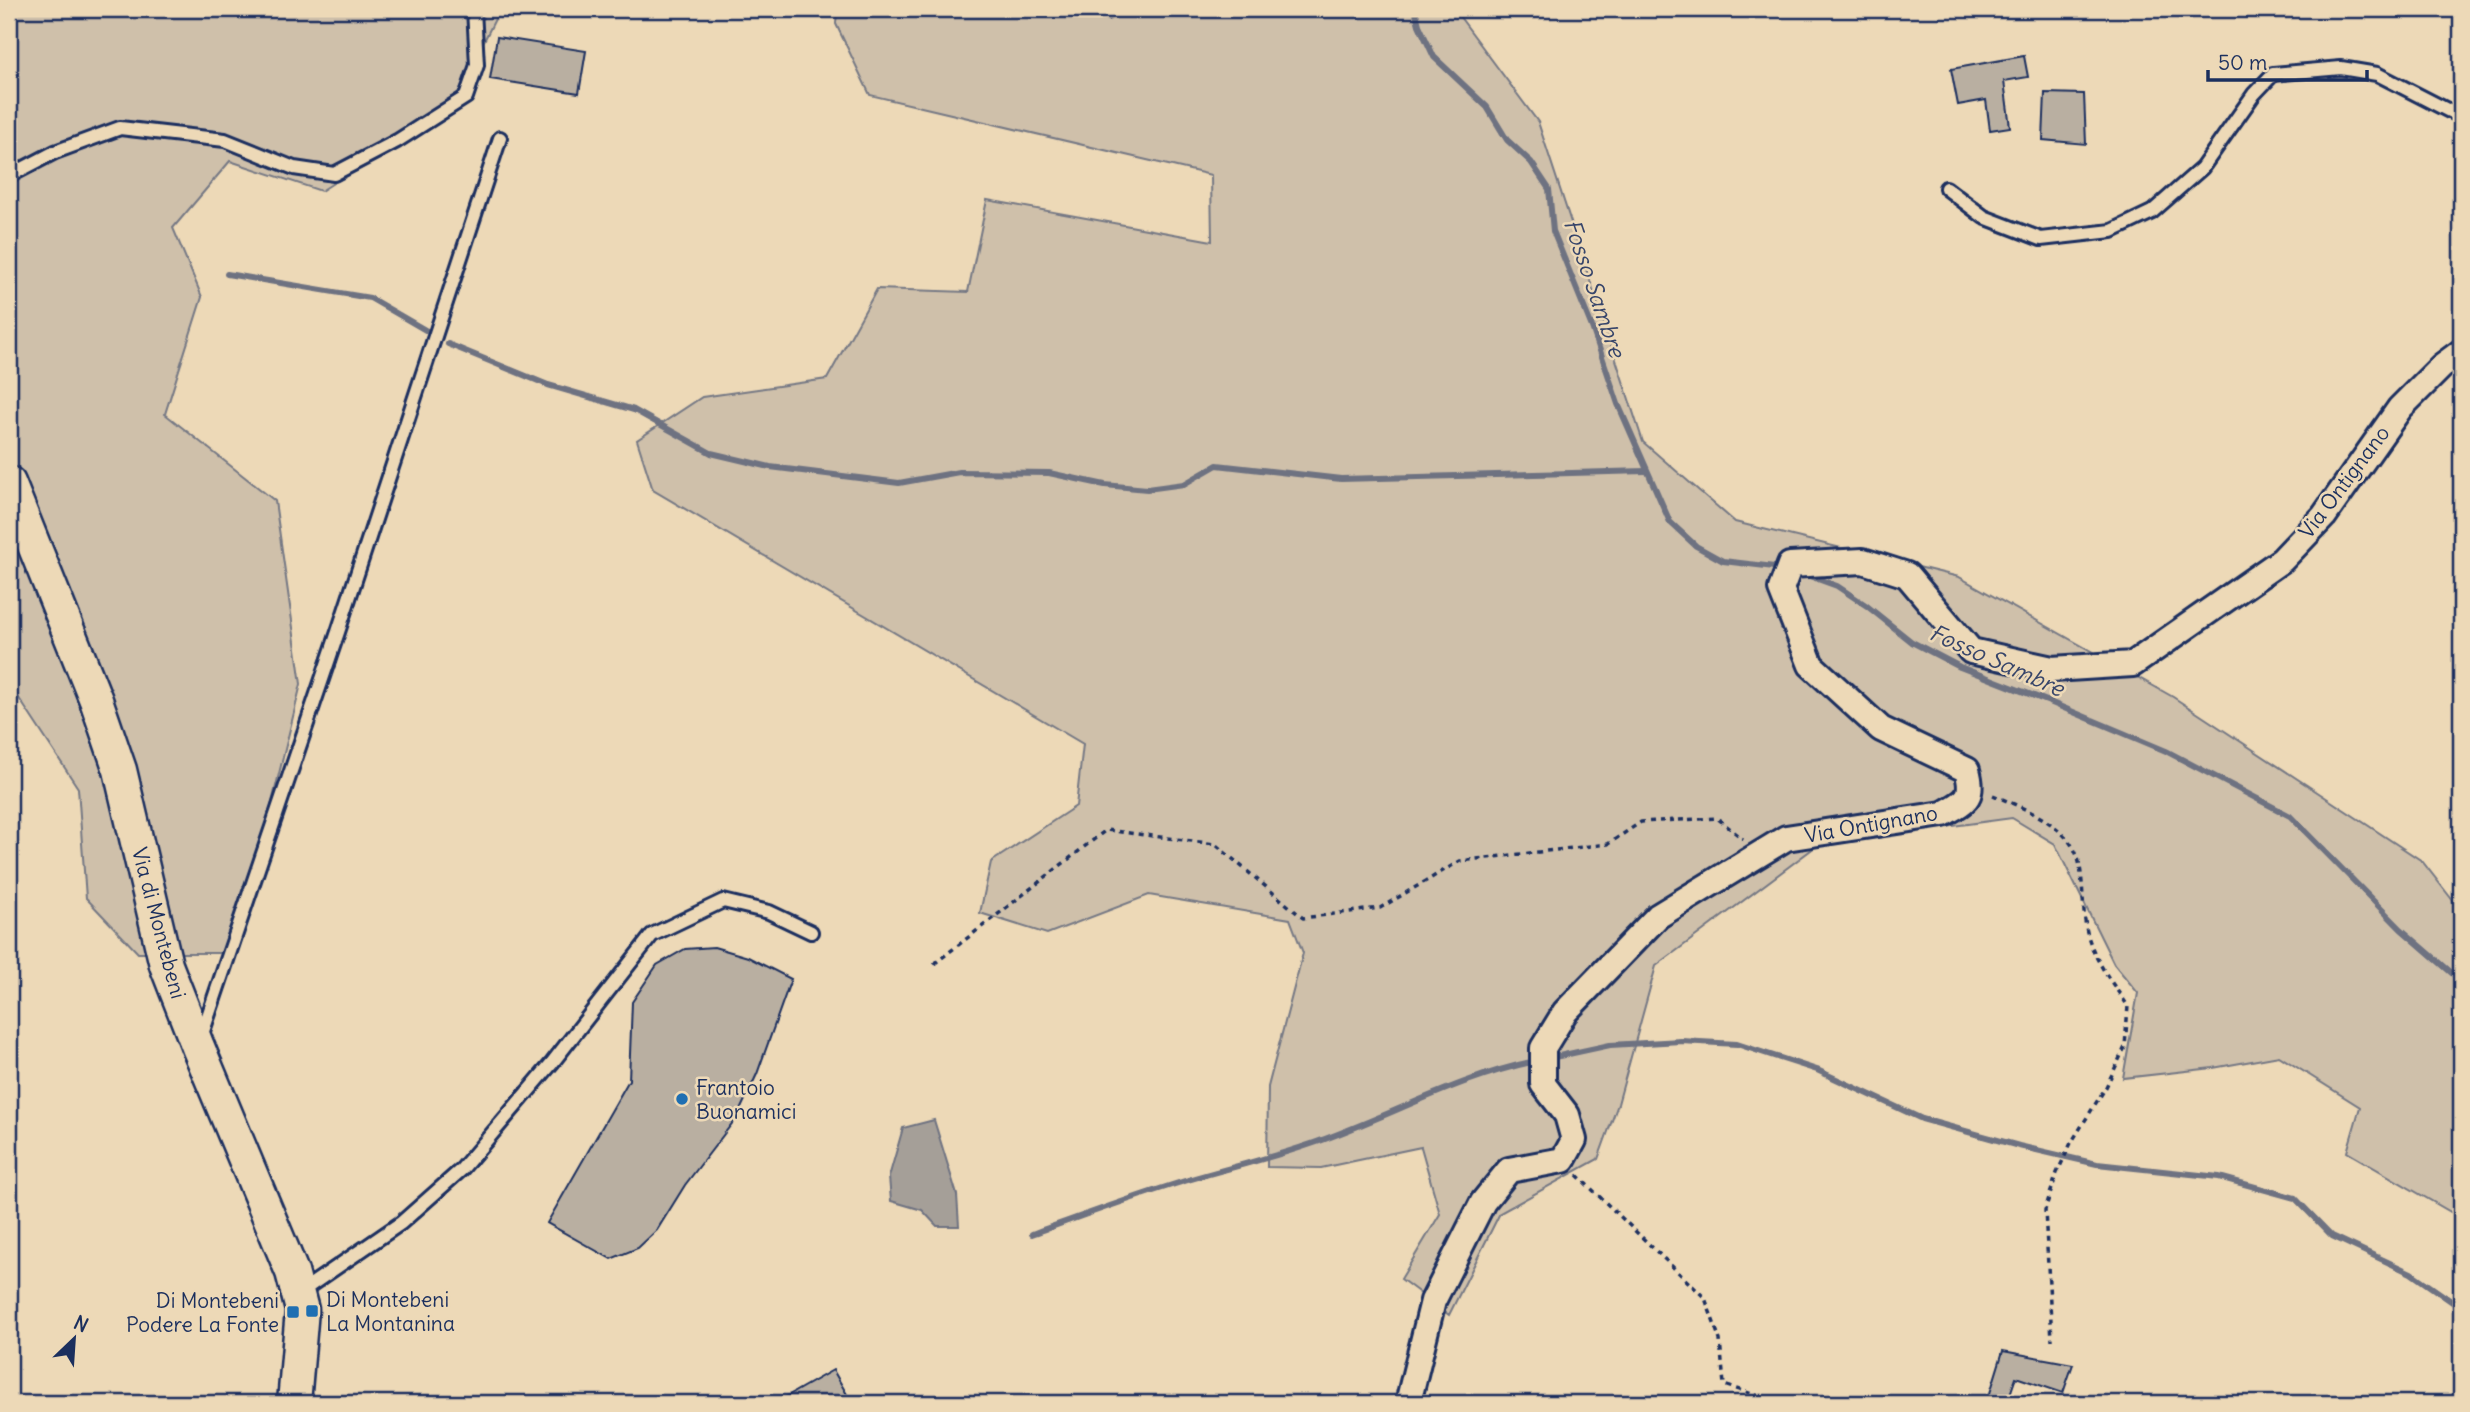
<svg xmlns="http://www.w3.org/2000/svg" width="2470" height="1412" font-family="Delius,sans-serif">
<style>
.green{fill:#cfc0aa;stroke:#757884;stroke-width:2}
.water{fill:#a59f98;stroke:#6e7281;stroke-width:2}
.lines{fill:none;stroke-linecap:round;stroke-linejoin:round}
.stream{stroke:#6e7281;stroke-width:6}
.building{fill:#b9afa1;stroke:#1b2f5e;stroke-width:2}
.service-casing{stroke:#1b2f5e;stroke-width:18}
.minor-casing{stroke:#1b2f5e;stroke-width:30}
.tertiary-casing{stroke:#1b2f5e;stroke-width:37}
.path{stroke:#1b2f5e;stroke-width:3.5;stroke-dasharray:5 5;stroke-linecap:butt}
.service{stroke:#edd9b7;stroke-width:12}
.minor{stroke:#edd9b7;stroke-width:24}
.tertiary{stroke:#edd9b7;stroke-width:32}
.poi-dot{fill:#1f6fb2;stroke:#edd9b7;stroke-width:2.5}
.labels{text-anchor:middle;dominant-baseline:central;stroke-width:5;stroke-linejoin:round;paint-order:stroke}
.street-label{font-size:21px;fill:#1b2f5e;stroke:#edd9b7}
.poi-label{font-size:21px;fill:#1b2f5e;stroke:#edd9b7;text-anchor:start}
.water-label{font-size:23px;font-style:italic;fill:#37456a;stroke:#edd9b7}
</style>
<rect width="100%" height="100%" fill="#edd9b7"/>
<filter id="ink" filterUnits="userSpaceOnUse"><feTurbulence type="fractalNoise" baseFrequency=".0143" numOctaves="2"/><feDisplacementMap in="SourceGraphic" scale="14" xChannelSelector="R" yChannelSelector="G"/><feConvolveMatrix kernelMatrix="1 2 1 2 8 2 1 2 1" color-interpolation-filters="sRGB"/></filter>
<g filter="url(#ink)">
<g class="green">
<path d="M9,9H500L451,107L321,191L230,161L173,228L202,297L165,414L275,501L301,684L235,953H138L86,898L78,788L9,683Z"/>
<path d="M837,9H1454L1538,122L1643,442L1735,522L1959,577L2173,697L2422,861L2461,911V1218L2347,1152L2360,1107L2279,1056L2213,1068L2123,1078L2138,993L2114,964L2055,844L2012,818L1819,844L1656,966L1618,1104L1598,1159L1500,1213L1449,1315L1401,1279L1440,1214L1421,1147L1321,1168L1267,1167L1268,1087L1303,953L1290,919L1149,895L1047,934L980,913L991,862L1076,806L1083,744L653,490L637,440L702,397L827,379L877,289L968,292L987,200L1212,241L1211,175L870,95L836,24Z"/>
</g>
<g class="water">
<path d="M1087,9H1123L1109,20L1091,13Z"/>
<path d="M934,1120L957,1195L959,1226H937L922,1210L891,1201L889,1177L903,1128Z"/>
</g>
<g class="lines">
<g class="stream">
<path d="M1415,9L1419,25L1434,57L1487,107L1507,140L1531,162L1549,189L1553,231L1592,327L1618,404L1670,522L1696,546L1723,561L1783,568"/>
<path d="M227,274L370,298L427,331"/>
<path d="M448,344L548,385L634,410L711,453L770,467L899,483L959,472L1049,473L1105,485L1147,489L1184,484L1217,465L1341,479L1646,471"/>
<path d="M1804,574L1837,586L1867,606L1912,642L1960,667L2052,703L2166,751L2290,816L2401,929L2461,981"/>
<path d="M1550,1058L1610,1045L1681,1041L1737,1044L1817,1070L1922,1119L2019,1146L2097,1164L2219,1177L2295,1198L2332,1236L2411,1273L2461,1308"/>
<path d="M1032,1234C1084,1215 1135,1196 1188,1180C1229,1168 1271,1158 1311,1144C1387,1118 1457,1077 1536,1061"/>
</g>
</g>
<g class="building">
<path d="M497,37L586,51L579,93L490,79Z"/>
<path d="M2024,56L2028,77L2004,81L2010,127L1990,130L1986,100L1958,105L1951,69Z"/>
<path d="M2045,93L2084,94L2086,144L2043,140Z"/>
<path d="M714,947L748,957L791,979L757,1074L737,1117L685,1185L657,1230L638,1248L611,1259L547,1223L629,1080L632,1002L657,965L685,949Z"/>
<path d="M2003,1351L2073,1364L2063,1393L2016,1377L2007,1403H1987Z"/>
<path d="M833,1370L852,1403H775Z"/>
</g>
<g class="lines">
<defs>
<g id="service">
<path d="M9,176L55,152L120,128L225,140L294,168L334,174L397,141L466,97L477,65L474,9"/>
<path d="M1946,188L1984,217L2041,239L2112,231L2152,212L2202,168L2254,94L2273,74L2341,68L2377,74L2461,117"/>
<path d="M201,1037L338,632L500,138"/>
<path d="M299,1293L401,1223L462,1169L552,1063L652,935L723,901L769,912L811,932"/>
</g>
<path id="minor" d="M1408,1403L1433,1301L1483,1202L1509,1170L1563,1160L1574,1140L1567,1115L1543,1084V1048L1565,1012L1658,916L1786,838L1943,814C1966,801 1975,798 1967,770L1881,729L1811,665L1781,589L1790,565L1863,561L1907,575L1971,651L2052,669L2133,664L2282,560L2324,516L2400,408L2442,366L2461,352"/>
<path id="tertiary" d="M9,483L96,700L120,770L166,965L198,1047L292,1272L302,1310L294,1403"/>
</defs>
<use href="#service" class="service-casing"/>
<use href="#minor" class="minor-casing"/>
<use href="#tertiary" class="tertiary-casing"/>
<g class="path">
<path d="M1993,795C2025,809 2074,826 2080,867C2084,889 2082,914 2088,936C2096,963 2113,984 2128,1006L2125,1047L2106,1087L2071,1143L2057,1173L2045,1210L2052,1340"/>
<path d="M934,964L1106,830L1215,844L1303,918L1380,908L1460,861L1608,844L1641,822L1717,818L1743,839"/>
<path d="M1577,1175L1705,1298L1720,1340L1724,1385L1781,1403"/>
</g>
<use href="#service" class="service"/>
<use href="#minor" class="minor"/>
<use href="#tertiary" class="tertiary"/>
</g>
</g>
<g class="poi-dot">
<circle cx="682" cy="1099" r="7"/>
<rect x="305" y="1304" width="14" height="14" rx="3.5"/>
<rect x="286" y="1305" width="14" height="14" rx="3.5"/>
</g>
<g class="labels">
<g class="street-label">
<text transform="translate(2344 482) rotate(-53)">Via Ontignano</text>
<text transform="translate(1871 824) rotate(-10)">Via Ontignano</text>
<text transform="translate(159 923) rotate(75)">Via di Montebeni</text>
</g>
<g class="poi-label">
<text x="696" y="1087">Frantoio<tspan x="696" dy="24">Buonamici</tspan></text>
<text x="326" y="1299">Di Montebeni<tspan x="326" dy="24">La Montanina</tspan></text>
<text x="279" y="1300" text-anchor="end">Di Montebeni<tspan x="279" dy="24">Podere La Fonte</tspan></text>
</g>
<g class="water-label">
<text transform="translate(1595 288) rotate(71)">Fosso Sambre</text>
<text transform="translate(1997 660) rotate(24)">Fosso Sambre</text>
</g>
</g>
<rect width="2470" height="1412" fill="none" stroke="#edd9b7" stroke-width="35"/>
<rect x="18" y="18" width="2435" height="1377" fill="none" stroke="#1b2f5e" stroke-width="2.5" filter="url(#ink)"/>
<g transform="translate(74 1339) rotate(25)" stroke="#edd9b7" stroke-width="5" paint-order="stroke">
<path d="M0-5L12 26L0 18L-12 26Z" fill="#1b2f5e"/>
<text y="-10" font-size="19" font-weight="bold" text-anchor="middle" fill="#1b2f5e">N</text>
</g>
<path d="M2208 70v10h159v-10" fill="none" stroke="#1b2f5e" stroke-width="3.5"/>
<text x="2218" y="70" font-size="21" fill="#1b2f5e" stroke="#edd9b7" stroke-width="5" paint-order="stroke">50 m</text>
</svg>
